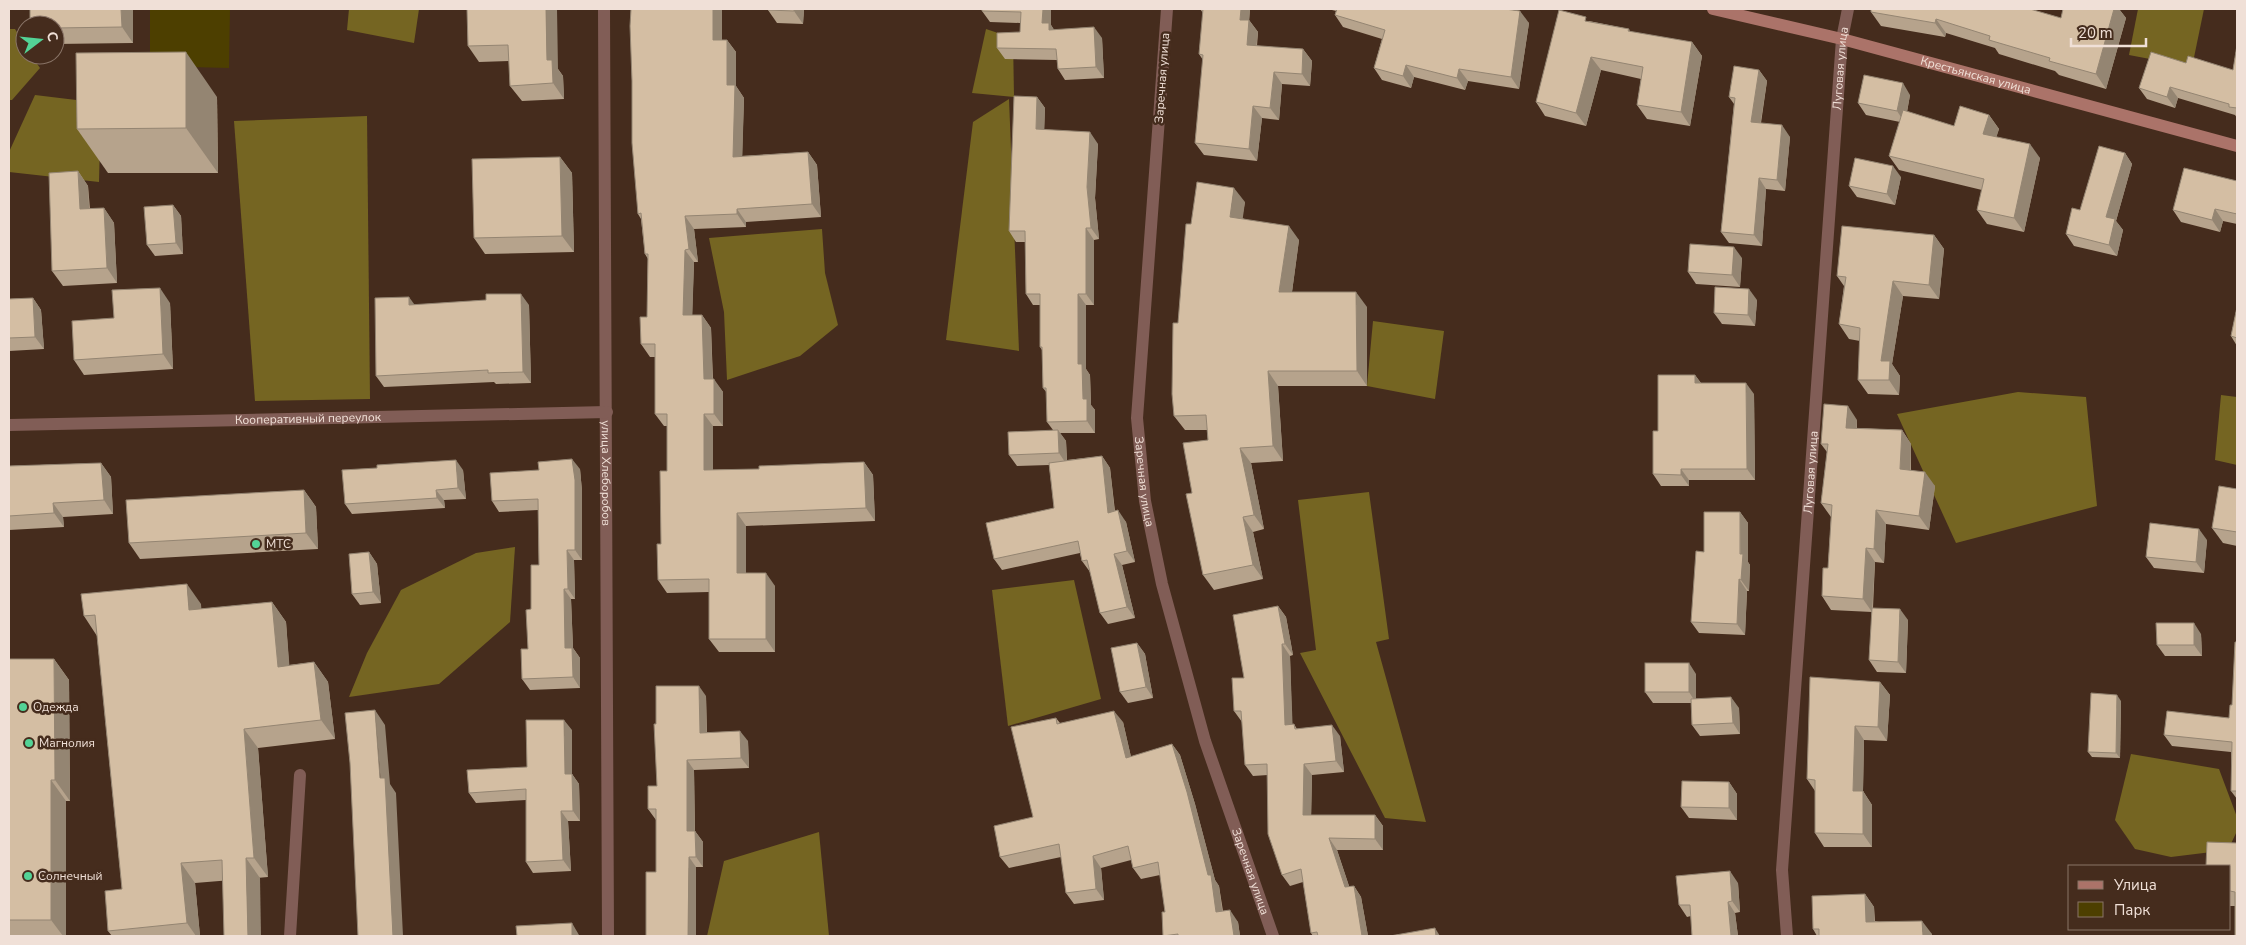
<svg xmlns="http://www.w3.org/2000/svg" width="2246" height="945" font-family="'Nunito Sans',sans-serif">
<style>
.green{fill:#4d3f00}
.forest{fill:#756522}
.lines{fill:none;stroke-linecap:round;stroke-linejoin:round}
.street{stroke:#815d56;stroke-width:12}
.secondary{stroke:#ab7369;stroke-width:12}
.wall{fill:#b6a38c}
.shaded-wall{fill:#948572}
.building{fill:#d4bea3;stroke:#948572}
.poi-dot{fill:#53d396;stroke:#452c1d;stroke-width:2}
.labels{text-anchor:middle;dominant-baseline:central;stroke-width:5;stroke-linejoin:round;paint-order:stroke}
.street-label{font-size:12px;fill:#f0e0d7;stroke:#452c1d}
.poi-label{font-size:12px;fill:#f0e0d7;stroke:#452c1d;text-anchor:start}
</style>
<rect width="100%" height="100%" fill="#452c1d"/>
<path class="green" d="M150,9H230L229,68L150,66Z"/>
<g class="forest">
<path d="M349,9H419L414,43L347,30Z"/>
<path d="M2138,9H2204L2192,67L2129,55Z"/>
<path d="M9,29H15L25,45V55H31L40,68L12,100H9Z"/>
<path d="M986,29L1013,38L1014,97L972,93Z"/>
<path d="M35,95L101,103L99,182L9,172V152Z"/>
<path d="M1009,99L1019,351L946,340L973,122Z"/>
<path d="M367,116L370,399L255,401L234,121Z"/>
<path d="M822,229L825,273L838,325L800,356L727,380L724,312L709,238Z"/>
<path d="M1373,321L1444,331L1435,399L1367,386Z"/>
<path d="M2018,392L2086,397L2097,506L1956,543L1897,414Z"/>
<path d="M2221,395L2237,397V465L2215,460Z"/>
<path d="M1369,492L1389,639L1376,642L1426,822L1385,818L1300,653L1316,650L1298,500Z"/>
<path d="M515,547L510,622L439,684L349,697L367,653L401,590L476,553Z"/>
<path d="M1074,580L1101,699L1008,726L992,590Z"/>
<path d="M2131,754L2219,769L2237,817V831L2228,850L2171,857L2135,849L2115,820Z"/>
<path d="M819,832L829,936H707L724,861Z"/>
</g>
<g class="lines">
<g class="street">
<path id="s1" d="M604,9L608,936"/>
<path id="s2" d="M1167,9L1137,418L1145,501L1162,584L1205,741L1273,936"/>
<path id="s3" d="M9,425L607,412"/>
<path d="M290,936L300,775"/>
<path id="s4" d="M1787,936L1782,870L1842,39L1848,9"/>
</g>
<path class="secondary" id="s5" d="M1713,9L1842,39L2237,146"/>
</g>
<g class="wall">
<path d="M30,9H133V43L55,44V25Z"/>
<path d="M467,9L558,69L563,76L564,99L522,101L510,86L509,61L479,62L468,46Z"/>
<path d="M631,9H722V40H727L736,52V86L744,98L742,156L808,152L817,165L821,217L746,222V227L694,229L698,262H694L692,315H702L711,328L713,379L723,392V426H713V470L759,469L864,462L873,475L875,521L746,526V573L775,586V652H719L709,639V592L667,593L658,580L667,471V426H664L655,414V357H650L641,344L647,317L648,259L645,254L641,219L638,214L632,81Z"/>
<path d="M804,9L803,24L777,23L768,10Z"/>
<path d="M847,9H870V10Z"/>
<path d="M1051,9V25L1054,30L1102,38L1104,78L1065,80L1058,69L1057,60L1005,59L997,48L1020,32V23L990,22L982,11Z"/>
<path d="M1200,9H1250L1249,20L1258,32L1257,46L1303,49L1312,61L1310,86L1282,84L1279,120L1262,118L1257,161L1204,155L1195,143L1203,60L1199,54L1203,13Z"/>
<path d="M1328,9H1505L1529,23L1519,89L1468,81L1465,90L1414,77L1411,88L1382,80L1374,68L1382,39L1343,27L1335,15L1336,11Z"/>
<path d="M2063,9H2119L2126,18L2106,89L2059,75L2055,71L1999,54L1995,48L1946,33L1945,37L1881,26L1871,12L2061,18Z"/>
<path d="M1589,21L1629,29L1630,32L1692,42L1702,56L1690,126L1647,119L1637,105L1641,79L1601,70L1586,126L1545,116L1536,102Z"/>
<path d="M2237,45V118L2235,115L2178,98L2175,108L2147,99L2139,88L2186,63L2233,70Z"/>
<path d="M1759,70L1767,81L1761,123L1790,137L1785,191L1766,189L1762,246L1729,243L1721,232L1734,104L1729,97Z"/>
<path d="M1910,95L1907,112L1954,126L1989,115L1999,129L1996,137L2040,158L2024,232L1987,224L1977,210L1982,190L1899,170L1889,156L1900,122L1866,115L1858,103Z"/>
<path d="M217,97L218,173H108L77,129Z"/>
<path d="M1037,97L1045,108L1044,129L1098,144L1095,198L1099,239L1094,240V305H1086V369L1090,375L1091,405L1095,410V433H1060L1066,441L1067,460L1102,456L1110,468L1115,511L1126,522L1135,562L1122,565L1135,618L1108,624L1100,613L1090,572L1082,561L1080,553L1002,570L994,559L1054,508L1049,465L1017,466L1009,455L1053,430L1047,422V393L1043,388L1042,350L1040,347V305H1033L1026,294L1025,242H1016L1009,231Z"/>
<path d="M2125,153L2132,164L2116,221L2123,230L2117,256L2074,246L2066,234Z"/>
<path d="M560,157L572,173L574,252L485,254L474,238Z"/>
<path d="M78,171L88,186L90,209L104,208L114,223L117,283L63,286L52,271Z"/>
<path d="M1901,177L1895,205L1857,197L1849,186Z"/>
<path d="M2237,181V224L2223,221L2220,232L2181,222L2173,210Z"/>
<path d="M1245,202L1242,218L1299,240L1292,292L1367,307V386H1278L1283,461L1251,463L1264,529L1253,532L1263,579L1214,590L1203,575L1192,493L1208,440L1207,430H1185L1174,416L1178,323L1191,224Z"/>
<path d="M173,205L181,216L183,254L155,256L147,245Z"/>
<path d="M1934,235L1944,249L1939,299L1903,296L1892,364L1900,376L1899,395L1868,394L1858,380L1860,341L1849,339L1839,324L1844,286L1837,276Z"/>
<path d="M1742,258L1740,287L1696,284L1688,272Z"/>
<path d="M33,298L41,310L44,349L9,351V299Z"/>
<path d="M486,300L529,305L531,383L496,384L494,382L384,387L376,376L414,305Z"/>
<path d="M1757,300L1755,326L1722,324L1714,313Z"/>
<path d="M170,303L173,369L84,375L74,360L114,318Z"/>
<path d="M2237,307V346L2231,336Z"/>
<path d="M1695,375L1701,383L1754,394L1755,480H1689V486H1661L1653,474L1658,431Z"/>
<path d="M1857,420V428L1902,430L1911,444V470L1935,486L1929,530L1886,524L1884,563L1875,562L1873,608L1908,620L1906,673L1877,672L1869,660L1872,612L1831,610L1822,596L1828,568L1831,517L1821,503L1827,452L1821,444Z"/>
<path d="M101,463L111,477L113,514L63,517L64,527L9,530V466Z"/>
<path d="M580,469L582,491V560H574L575,599H571L573,648L580,658V688L530,690L522,679L528,649L531,609L539,565L538,510L499,512L492,501Z"/>
<path d="M463,470L466,499L444,500L445,508L352,514L345,504Z"/>
<path d="M2237,489V546L2223,543L2212,528Z"/>
<path d="M304,490L316,507L318,549L140,559L129,543Z"/>
<path d="M1740,512L1748,523V562L1750,565L1749,591H1747L1745,635L1699,633L1691,622L1704,552Z"/>
<path d="M2207,540L2204,573L2154,568L2146,557Z"/>
<path d="M369,552L377,564L381,603L360,605L352,594Z"/>
<path d="M272,602L286,622L289,665L314,662L328,682L335,739L258,748L268,877L195,883L200,936H112L108,931L122,889L97,636L84,616L201,604V609Z"/>
<path d="M1278,606L1286,617L1293,655L1290,656L1292,725L1294,724L1297,729L1340,736L1344,772L1312,775L1311,815H1375L1383,826V850H1337L1349,886H1354L1361,897L1368,936H1313L1311,933L1303,882L1290,886L1282,875L1268,775L1253,776L1245,765L1242,722L1234,711L1244,678Z"/>
<path d="M2201,634L2202,656H2165L2157,645Z"/>
<path d="M2237,642V799L2231,791V752L2172,746L2164,735L2229,718L2232,705Z"/>
<path d="M1137,643L1145,654L1153,698L1128,703L1120,692Z"/>
<path d="M9,659H54L69,680L70,801H66V936H9Z"/>
<path d="M1696,674V699L1739,708L1740,734L1700,736L1692,725L1691,703H1653L1645,692Z"/>
<path d="M1880,682L1890,695L1887,741L1864,740L1863,791L1872,805V847H1824L1815,833V791L1807,779Z"/>
<path d="M706,696L707,732L748,741L749,768L694,770L695,831L703,842V867H696L656,872V820L648,809L657,786L656,724Z"/>
<path d="M2121,701L2120,758L2092,757L2088,752Z"/>
<path d="M1056,718L1060,723L1123,722L1131,757L1172,744L1180,755L1195,804L1215,880L1219,886L1223,911L1238,922L1240,936H1163L1165,912L1160,875L1141,879L1133,868L1131,860L1101,868L1104,900L1074,904L1066,893L1061,857L1009,868L1000,857L1033,817Z"/>
<path d="M572,730V774L579,784L580,821H568L571,871L533,873L526,862V800L476,803L469,793L527,767Z"/>
<path d="M1729,782L1737,794V820L1689,818L1681,807Z"/>
<path d="M2237,843L2235,906H2230V866Z"/>
<path d="M1738,883L1740,912L1735,913L1738,936H1692L1691,916L1687,917L1679,905Z"/>
<path d="M1865,894L1874,907L1875,921L1932,934V936H1817L1813,929Z"/>
</g>
<g class="shaded-wall">
<path d="M121,9H133V43L122,27Z"/>
<path d="M546,9H557L558,69L563,76L564,99L553,83L547,60Z"/>
<path d="M713,9H722V52L713,40Z"/>
<path d="M794,9H804L803,24L794,11Z"/>
<path d="M1043,9H1051V25L1057,34V41L1042,23Z"/>
<path d="M1241,9H1250L1249,24V20L1258,32L1255,57L1247,45L1240,20Z"/>
<path d="M2114,9H2119L2126,18L2106,89L2096,74Z"/>
<path d="M1520,11L1529,23L1519,89L1511,77Z"/>
<path d="M1936,19L1946,33L1945,37L1935,23Z"/>
<path d="M1094,27L1102,38L1104,78L1096,67Z"/>
<path d="M727,40L736,52V86L744,98L742,169L733,157L727,85Z"/>
<path d="M1692,42L1702,56L1690,126L1681,112Z"/>
<path d="M1303,49L1312,61L1310,86L1302,74Z"/>
<path d="M186,52L217,97L218,173L186,128Z"/>
<path d="M1591,57L1601,70L1586,126L1576,113Z"/>
<path d="M1406,65L1414,77L1411,88L1403,76Z"/>
<path d="M1459,69L1468,81L1465,90L1457,78Z"/>
<path d="M1759,70L1767,81L1759,133L1751,122Z"/>
<path d="M1274,72L1282,84L1279,120L1270,108Z"/>
<path d="M1903,83L1910,95L1905,123L1897,111Z"/>
<path d="M2170,87L2178,98L2175,108L2167,97Z"/>
<path d="M1037,97L1045,108L1044,140L1036,129Z"/>
<path d="M1253,106L1262,118L1257,161L1249,149Z"/>
<path d="M1989,115L1999,129L1993,148L1983,134Z"/>
<path d="M1782,125L1790,137L1785,191L1777,180Z"/>
<path d="M1090,132L1098,144L1095,198L1099,239L1091,228L1087,187Z"/>
<path d="M2030,144L2040,158L2024,232L2014,218Z"/>
<path d="M808,152L817,165L821,217L812,204Z"/>
<path d="M2125,153L2132,164L2116,221L2123,230L2117,256L2109,245L2106,217Z"/>
<path d="M560,157L572,173L574,252L562,236Z"/>
<path d="M1893,166L1901,177L1895,205L1887,194Z"/>
<path d="M78,171L88,186L90,225L80,209Z"/>
<path d="M1759,178L1766,189L1762,246L1754,235Z"/>
<path d="M1234,188L1245,202L1241,231L1230,217Z"/>
<path d="M173,205L181,216L183,254L176,243Z"/>
<path d="M104,208L114,223L117,283L107,268Z"/>
<path d="M737,209L746,222V227L737,214Z"/>
<path d="M2215,209L2223,221L2220,232L2212,220Z"/>
<path d="M685,216L694,229L698,262L689,249Z"/>
<path d="M1289,226L1299,240L1290,307L1279,292Z"/>
<path d="M1086,228L1094,240V305L1086,294Z"/>
<path d="M1934,235L1944,249L1939,299L1929,285Z"/>
<path d="M1734,247L1742,258L1740,287L1732,275Z"/>
<path d="M685,250L694,262L692,328L683,315Z"/>
<path d="M1893,281L1903,296L1892,364L1900,376L1899,395L1889,380L1881,361Z"/>
<path d="M160,288L170,303L173,369L163,354Z"/>
<path d="M1749,289L1757,300L1755,326L1748,315Z"/>
<path d="M1356,292L1367,307V386L1357,371Z"/>
<path d="M521,294L529,305L531,383L523,372Z"/>
<path d="M1078,294L1086,305V369L1090,375L1091,405L1095,410V433L1087,421L1078,364Z"/>
<path d="M409,297L417,308L409,305Z"/>
<path d="M33,298L41,310L44,349L35,337Z"/>
<path d="M702,315L711,328L713,392L704,379Z"/>
<path d="M1268,371L1278,386L1283,461L1273,446Z"/>
<path d="M1695,375L1703,386L1695,383Z"/>
<path d="M714,379L723,392V426L714,414Z"/>
<path d="M1746,383L1754,394L1755,480L1747,469Z"/>
<path d="M1848,406L1857,420L1856,442L1846,428Z"/>
<path d="M704,414L713,426V483L704,470Z"/>
<path d="M1058,430L1066,441L1067,465L1059,453Z"/>
<path d="M1902,430L1911,444L1910,483L1900,469Z"/>
<path d="M1240,448L1251,463L1264,529L1254,515Z"/>
<path d="M1102,456L1110,468L1116,524L1108,513Z"/>
<path d="M572,459L580,469L582,491V560L575,550Z"/>
<path d="M456,460L463,470L466,499L458,488Z"/>
<path d="M864,462L873,475L875,521L866,508Z"/>
<path d="M101,463L111,477L113,514L104,500Z"/>
<path d="M1681,469L1689,480V486L1681,475Z"/>
<path d="M1925,472L1935,486L1929,530L1919,516Z"/>
<path d="M304,490L316,507L318,549L306,533Z"/>
<path d="M436,490L444,500L445,508L437,498Z"/>
<path d="M53,503L63,517L64,527L54,513Z"/>
<path d="M1118,510L1126,522L1135,562L1127,551Z"/>
<path d="M1876,510L1886,524L1884,563L1874,549Z"/>
<path d="M1740,512L1748,523V562L1750,565L1749,591L1741,580Z"/>
<path d="M737,513L746,526V586L737,573Z"/>
<path d="M1243,517L1253,532L1263,579L1253,565Z"/>
<path d="M2199,529L2207,540L2204,573L2196,562Z"/>
<path d="M1866,548L1875,562L1872,612L1863,599Z"/>
<path d="M567,550L574,560L575,599L568,589Z"/>
<path d="M369,552L377,564L381,603L373,592Z"/>
<path d="M1114,554L1122,565L1135,618L1127,607Z"/>
<path d="M766,573L775,586V652L766,639Z"/>
<path d="M1739,579L1747,591L1745,635L1737,624Z"/>
<path d="M187,584L201,604L203,630L189,610Z"/>
<path d="M564,589L571,599L573,648L580,658V688L573,677L565,648Z"/>
<path d="M272,602L286,622L291,686L278,667Z"/>
<path d="M1278,606L1286,617L1293,655L1285,644Z"/>
<path d="M1900,609L1908,620L1906,673L1898,662Z"/>
<path d="M2194,623L2201,634L2202,656L2194,645Z"/>
<path d="M1137,643L1145,654L1153,698L1146,687Z"/>
<path d="M1282,644L1290,656L1293,736L1285,725Z"/>
<path d="M54,659L69,680L70,801L55,780Z"/>
<path d="M314,662L328,682L335,739L321,720Z"/>
<path d="M1689,663L1696,674V703L1689,692Z"/>
<path d="M1880,682L1890,695L1887,741L1878,727Z"/>
<path d="M699,686L706,696L707,743L700,733Z"/>
<path d="M2117,695L2121,701L2120,758L2116,753Z"/>
<path d="M1731,697L1739,708L1740,734L1733,723Z"/>
<path d="M375,710L385,725L390,784L396,793L403,936H393Z"/>
<path d="M1114,711L1123,722L1134,770L1126,758Z"/>
<path d="M564,720L572,730V774L579,784L580,821L573,811L565,774Z"/>
<path d="M1332,725L1340,736L1344,772L1336,761Z"/>
<path d="M1855,726L1864,740L1863,791L1872,805V847L1863,834L1853,791Z"/>
<path d="M244,729L258,748L268,877L254,858Z"/>
<path d="M740,731L748,741L749,768L741,758Z"/>
<path d="M1172,744L1180,755L1195,804L1215,880L1219,886L1224,924L1216,912L1208,875Z"/>
<path d="M687,760L694,770L695,842L687,831Z"/>
<path d="M1304,764L1312,775L1311,827L1303,815Z"/>
<path d="M51,780L66,801V936H63L51,920Z"/>
<path d="M1729,782L1737,794V820L1729,808Z"/>
<path d="M561,811L568,821L571,871L563,860Z"/>
<path d="M1375,815L1383,826V850L1375,839Z"/>
<path d="M695,831L703,842V867L696,857Z"/>
<path d="M1329,838L1337,850L1353,898L1345,887Z"/>
<path d="M1093,856L1101,868L1104,900L1096,889Z"/>
<path d="M689,857L696,867V936H688Z"/>
<path d="M246,858L260,878L261,936H248Z"/>
<path d="M181,863L195,883L200,936H196L187,923Z"/>
<path d="M1730,871L1738,883L1740,912L1732,901Z"/>
<path d="M1354,886L1361,897L1368,936H1362Z"/>
<path d="M1865,894L1874,907L1875,935L1866,922Z"/>
<path d="M1728,902L1735,913L1738,936H1731Z"/>
<path d="M1230,910L1238,922L1240,936H1234Z"/>
<path d="M1922,921L1932,934V936H1923Z"/>
<path d="M572,923L579,935L580,936H572Z"/>
<path d="M1435,928L1440,936H1436Z"/>
</g>
<g class="building">
<path d="M30,9H121L122,27L55,28V25H30Z"/>
<path d="M467,9H546L547,60H552L553,83L510,86L508,45L468,46Z"/>
<path d="M631,9H713V40H727V85H735L733,157L808,152L812,204L737,209V214L685,216L689,249L685,250L683,315H702L704,379H714V414H704V470L759,469V466L864,462L866,508L737,513V573H766V639H709V579L658,580L657,544H661L660,471H667V414H655V344H641L640,317H647L648,254H645L641,213L638,214L632,143V81L630,26Z"/>
<path d="M768,9H794V11L768,10Z"/>
<path d="M982,9H1043L1042,23H1049V30L1094,27L1096,67L1058,69L1056,49L997,48V33L1020,32L1021,12L982,11Z"/>
<path d="M1203,9H1241L1240,20H1249L1247,45L1303,49L1302,74L1274,72L1270,108L1253,106L1249,149L1195,143L1203,55L1199,54Z"/>
<path d="M1337,9H1505L1520,11L1511,77L1459,69L1457,78L1406,65L1403,76L1374,68L1385,30L1335,15Z"/>
<path d="M1871,9H2030L2061,18L2063,9H2114L2096,74L2049,61L2050,58L1989,40L1990,36L1936,19L1935,23L1871,12Z"/>
<path d="M1559,10L1586,17L1585,21L1629,29L1628,31L1692,42L1681,112L1637,105L1643,67L1591,57L1576,113L1536,102Z"/>
<path d="M2237,45V108L2229,107V104L2170,87L2167,97L2139,88L2151,52L2186,63L2188,56L2233,70Z"/>
<path d="M186,52V128L77,129L76,53Z"/>
<path d="M1734,66L1759,70L1751,122L1782,125L1777,180L1759,178L1754,235L1721,232L1735,98L1729,97Z"/>
<path d="M1864,75L1903,83L1897,111L1858,103Z"/>
<path d="M1014,96L1037,97L1036,129L1090,132L1087,187L1091,228H1086V294H1078V364H1082L1083,399H1087V421L1047,422L1046,388H1043L1042,347H1040V294H1026L1025,231H1009Z"/>
<path d="M1960,106L1989,115L1983,134L2030,144L2014,218L1977,210L1984,179L1889,156L1903,110L1954,126Z"/>
<path d="M2099,146L2125,153L2106,217L2115,219L2109,245L2066,234L2072,208L2080,210Z"/>
<path d="M560,157L562,236L474,238L472,159Z"/>
<path d="M1855,158L1893,166L1887,194L1849,186Z"/>
<path d="M2184,168L2237,181V214L2215,209L2212,220L2173,210Z"/>
<path d="M78,171L80,209L104,208L107,268L52,271L49,173Z"/>
<path d="M1197,182L1234,188L1230,217L1289,226L1279,292H1356L1357,371H1268L1273,446L1240,448L1254,515L1243,517L1253,565L1203,575L1186,494L1192,493L1183,443L1208,440L1206,415L1174,416L1172,394L1173,323H1178L1186,224H1191Z"/>
<path d="M173,205L176,243L147,245L144,207Z"/>
<path d="M1842,226L1934,235L1929,285L1893,281L1881,361H1890L1889,380H1858L1860,328L1839,324L1846,277L1837,276Z"/>
<path d="M1690,244L1734,247L1732,275L1688,272Z"/>
<path d="M1715,287L1749,289L1748,315L1714,313Z"/>
<path d="M160,288L163,354L74,360L72,321L114,318L112,290Z"/>
<path d="M486,294H521L523,372L488,373V370L376,376L375,298L409,297V305L486,300Z"/>
<path d="M33,298L35,337L9,338V299Z"/>
<path d="M2237,307V338L2231,336Z"/>
<path d="M1658,375H1695V383H1746L1747,469H1681V475L1653,474V431H1658Z"/>
<path d="M1824,404L1848,406L1846,428L1902,430L1900,469L1925,472L1919,516L1876,510L1874,549L1866,548L1863,599L1822,596L1823,568H1828L1832,505L1821,503L1828,444H1821Z"/>
<path d="M1058,430L1059,453L1009,455L1008,432Z"/>
<path d="M1102,456L1108,513L1118,510L1127,551L1114,554L1127,607L1100,613L1087,560L1082,561L1078,541L994,559L986,523L1054,508L1049,463Z"/>
<path d="M572,459L575,480V550H567L568,589H564L565,648H572L573,677L522,679L521,649H528L526,610L531,609V565H539L538,499L492,501L490,473L539,470L538,462Z"/>
<path d="M456,460L458,488L436,490L437,498L345,504L342,470L377,468V465Z"/>
<path d="M101,463L104,500L53,503L54,513L9,516V466Z"/>
<path d="M2219,486L2237,489V532L2212,528Z"/>
<path d="M304,490L306,533L129,543L126,500Z"/>
<path d="M1704,512H1740V554H1743L1741,580L1739,579L1737,624L1691,622L1696,551L1704,552Z"/>
<path d="M2150,523L2199,529L2196,562L2146,557Z"/>
<path d="M369,552L373,592L352,594L349,554Z"/>
<path d="M187,584L189,610L272,602L278,667L314,662L321,720L244,729L254,858H246L248,936H224L222,860L181,863L187,923L108,931L105,891L122,889L95,615L84,616L81,594Z"/>
<path d="M1278,606L1285,644H1282L1285,725L1294,724L1295,729L1332,725L1336,761L1304,764L1303,815H1375V839L1329,838L1345,887L1354,886L1362,936H1318L1317,932L1311,933L1301,869L1282,875L1268,834L1267,764L1245,765L1241,711H1234L1232,678H1244L1233,615Z"/>
<path d="M1872,608L1900,609L1898,662L1869,660Z"/>
<path d="M2156,623H2194V645H2157Z"/>
<path d="M2235,642H2237V791H2231L2232,742L2164,735L2167,711L2229,718L2230,705H2232Z"/>
<path d="M1137,643L1146,687L1120,692L1111,648Z"/>
<path d="M9,659H54L55,780H51V920H9Z"/>
<rect x="1645" y="663" width="44" height="29"/>
<path d="M1810,677L1880,682L1878,727L1855,726L1853,791H1863V834L1815,833V780L1807,779Z"/>
<path d="M656,686H699L700,733L740,731L741,758L687,760V831H695L696,857H689L688,936H646V872H656V809H648V786H657L654,724H656Z"/>
<path d="M2091,693L2117,695L2116,753L2088,752Z"/>
<path d="M1731,697L1733,723L1692,725L1691,699Z"/>
<path d="M375,710L380,778H385L393,936H358L350,763L345,713Z"/>
<path d="M1114,711L1126,758L1172,744L1187,792L1208,875H1211L1216,912L1230,910L1234,936H1178V934L1163,936L1162,912H1165L1158,862L1133,868L1128,846L1093,856L1096,889L1066,893L1059,844L1000,857L994,826L1033,817L1011,727L1056,718L1057,724Z"/>
<path d="M526,720H564L565,774H572L573,811H561L563,860L526,862V789L469,793L467,770L527,767Z"/>
<path d="M1682,781L1729,782V808L1681,807Z"/>
<path d="M2207,842L2237,843V936H2235V892L2230,891V866H2206Z"/>
<path d="M1730,871L1732,901L1728,902L1731,936H1692L1690,905H1679L1676,876Z"/>
<path d="M1865,894L1866,922L1922,921L1923,936H1819V929H1813L1812,896Z"/>
<path d="M572,923V936H517L516,926Z"/>
<path d="M1435,928L1436,936H1390Z"/>
</g>
<g class="poi-dot">
<circle cx="256" cy="544" r="5"/>
<circle cx="23" cy="707" r="5"/>
<circle cx="29" cy="743" r="5"/>
<circle cx="28" cy="876" r="5"/>
</g>
<g class="labels">
<g class="street-label">
<text stroke="none"><textPath href="#s4" startOffset="870">Луговая улица</textPath></text>
<text stroke="none"><textPath href="#s5" startOffset="271">Крестьянская улица</textPath></text>
<text transform="translate(1162 78) rotate(-86)">Заречная улица</text>
<text stroke="none"><textPath href="#s3" startOffset="299">Кооперативный переулок</textPath></text>
<text stroke="none"><textPath href="#s1" startOffset="464">улица Хлеборобов</textPath></text>
<text stroke="none"><textPath href="#s4" startOffset="465">Луговая улица</textPath></text>
<text stroke="none"><textPath href="#s2" startOffset="474">Заречная улица</textPath></text>
<text stroke="none"><textPath href="#s2" startOffset="879">Заречная улица</textPath></text>
</g>
<g class="poi-label">
<text x="266" y="544">МТС</text>
<text x="33" y="707">Одежда</text>
<text x="39" y="743">Магнолия</text>
<text x="38" y="876">Солнечный</text>
</g>
</g>
<rect width="2246" height="945" fill="none" stroke="#f0e0d7" stroke-width="20"/>
<rect x="2068" y="865" width="162" height="65" fill="#452c1d" stroke="#897467"/>
<rect x="2078" y="881" width="25" height="8" fill="#ab7369" stroke="#897467"/>
<text x="2114" y="890" font-size="15" fill="#f0e0d7">Улица</text>
<rect x="2078" y="902" width="25" height="15" fill="#4d3f00" stroke="#897467"/>
<text x="2114" y="915" font-size="15" fill="#f0e0d7">Парк</text>
<g transform="translate(40 40) rotate(74)"><circle r="24" fill="#452c1d" stroke="#897467"/>
<path d="M0-4L9 19L0 12L-9 19Z" fill="#53d396"/>
<text y="-8" font-size="14" font-weight="bold" text-anchor="middle" fill="#f0e0d7">С</text>
</g>
<path d="M2071 38v8h75v-8" fill="none" stroke="#f0e0d7" stroke-width="2.5"/>
<text x="2078" y="38" font-size="15" fill="#f0e0d7" stroke="#452c1d" stroke-width="4" paint-order="stroke">20 m</text>
</svg>
